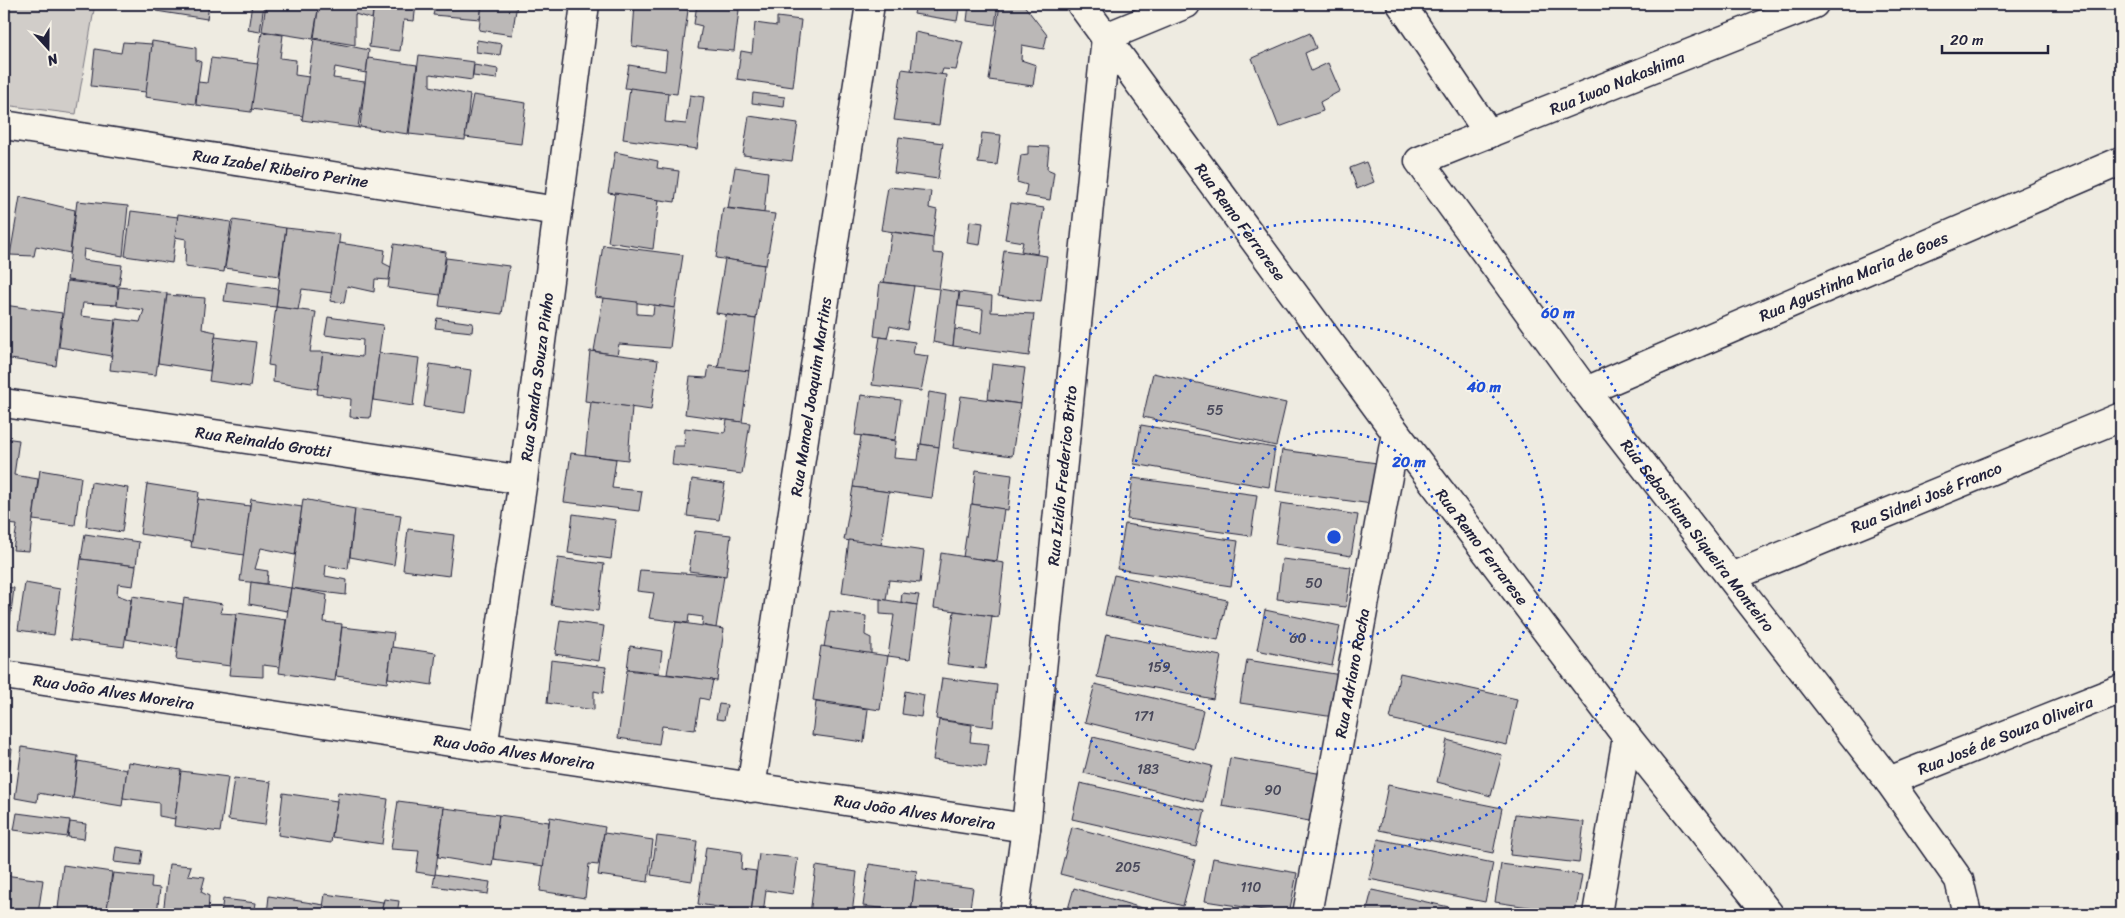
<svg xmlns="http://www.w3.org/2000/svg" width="2125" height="918" font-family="Sriracha,sans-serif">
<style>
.green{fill:#d1cdc9;stroke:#7a7882}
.building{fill:#bbb8b7;stroke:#22223b}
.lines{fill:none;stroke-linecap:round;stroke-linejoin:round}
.minor-casing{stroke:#22223b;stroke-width:31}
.minor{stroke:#f7f3e8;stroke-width:28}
.ring{fill:none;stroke:#1d4ed8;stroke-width:2.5;stroke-dasharray:2.5 5}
.labels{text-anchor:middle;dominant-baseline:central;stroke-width:4;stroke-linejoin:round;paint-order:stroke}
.number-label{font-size:14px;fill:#48485a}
.street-label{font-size:16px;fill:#22223b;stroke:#f7f3e8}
.centre{fill:#1d4ed8;stroke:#f7f3e8;stroke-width:2.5}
.ring-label{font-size:15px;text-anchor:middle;font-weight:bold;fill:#1d4ed8;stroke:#f7f3e8;stroke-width:4;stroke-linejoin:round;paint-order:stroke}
</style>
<rect width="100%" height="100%" fill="#eeebe1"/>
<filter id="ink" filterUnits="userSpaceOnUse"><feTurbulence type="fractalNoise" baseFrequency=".02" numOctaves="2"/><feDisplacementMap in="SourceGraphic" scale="10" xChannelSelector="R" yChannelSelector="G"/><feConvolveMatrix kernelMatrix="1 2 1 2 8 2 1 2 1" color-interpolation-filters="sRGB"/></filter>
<g filter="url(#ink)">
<path class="green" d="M4,4H95L76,114L4,105Z"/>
<g class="building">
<path d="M157,4H209L207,19L156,11Z"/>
<path d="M252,4H264L260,32L248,30Z"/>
<path d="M266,4H319L313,39L262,31Z"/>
<path d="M319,4H374L372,19L355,14V45L314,38Z"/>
<path d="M374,4H416L414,21L404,20L400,51L369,47Z"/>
<path d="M436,4H482L480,19L433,15Z"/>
<path d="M482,4H517L512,35L479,30Z"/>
<path d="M635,4H647L688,10L677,94L625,88L629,65L665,71L667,51L632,46Z"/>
<path d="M697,4H711L739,10L734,51L698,48L702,26L694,24Z"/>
<path d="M916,4H960L957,21L914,14Z"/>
<path d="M969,4H998L995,25L967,21Z"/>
<path d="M1000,4H1023L1047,35L1044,49L1022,45L1021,60L1036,65L1033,86L989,80Z"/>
<path d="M777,17L801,20L793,87L737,79L741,51L752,53L755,23L777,26Z"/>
<path d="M262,32L283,35L280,58L296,60L295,75L309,77L303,116L251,109Z"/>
<path d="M915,32L963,42L956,70L943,69L941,75L911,71Z"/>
<path d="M1310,33L1316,48L1305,53L1311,71L1328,63L1340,91L1320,102L1323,111L1279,127L1252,58Z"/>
<path d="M314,39L369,50L366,73L335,67L333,78L365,82L358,127L360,128L302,120Z"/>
<path d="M477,40L502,44L500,55L476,52Z"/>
<path d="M152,41L196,48V60L201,62L195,104L145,97Z"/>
<path d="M123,42L152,44L146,92L91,86L95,49L121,53Z"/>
<path d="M419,55L474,62L472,80L430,74V86L470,95L465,140L409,134Z"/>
<path d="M211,58L258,64L251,112L196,105L198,82L207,83Z"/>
<path d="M368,58L417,65L408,134L360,127Z"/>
<path d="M474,65L498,69L497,79L473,76Z"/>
<path d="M902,69L946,75L939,125L894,120Z"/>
<path d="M630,88L668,93L665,122L686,124L690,95L704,97L697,149L623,139Z"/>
<path d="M753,93L785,97L784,107L752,103Z"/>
<path d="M473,95L526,103L521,144L465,137Z"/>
<path d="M749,116L798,123L792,161L743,155Z"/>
<path d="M982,133L1001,135L997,165L978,163Z"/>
<path d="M899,137L943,143L938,179L894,173Z"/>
<path d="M1028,146L1049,147L1047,169L1054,172L1050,200L1025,196L1027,185L1017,182L1021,155L1028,154Z"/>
<path d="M615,152L658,161L657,168L679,171L675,202L608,193Z"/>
<path d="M1366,162L1374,182L1357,189L1350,168Z"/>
<path d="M735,167L768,172L764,213L728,208Z"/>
<path d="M888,187L931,191L929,208L937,210L933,238L881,230Z"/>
<path d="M615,193L659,200L653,249L608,242Z"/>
<path d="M20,197L75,210L70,253L36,246L34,256L10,255Z"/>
<path d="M77,201L128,206L123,256L84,249L83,260L122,265L119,286L67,280Z"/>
<path d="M1011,203L1044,208L1037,254L1021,251L1023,242L1005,239Z"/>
<path d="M723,208L775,214L766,265L716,258Z"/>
<path d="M131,211L178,217L172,263L125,256Z"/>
<path d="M178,214L231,222L224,272L185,267L186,239L175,237Z"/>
<path d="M233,220L286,228L279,276L225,268Z"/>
<path d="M970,221L983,223L980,245L967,243Z"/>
<path d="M286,228L340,234L332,293L302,289L298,310L276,307Z"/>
<path d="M892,232L933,238V253L944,254L939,289L884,282Z"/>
<path d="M339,243L385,250L383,263L391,267L389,280L375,279L374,292L347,286L344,303L330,301Z"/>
<path d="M394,244L446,252L440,295L388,288Z"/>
<path d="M603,245L683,255L675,308L595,297Z"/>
<path d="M1004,250L1047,256L1041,302L998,296Z"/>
<path d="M446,258L509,266L502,314L439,306Z"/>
<path d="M725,259L764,265L756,319L716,313Z"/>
<path d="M67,281L118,287L117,305L83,303L81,316L115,320L111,356L59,347Z"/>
<path d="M227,282L278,289L276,307L224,301Z"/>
<path d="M880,282L914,286L907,330L890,326L887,338L874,336Z"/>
<path d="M119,287L167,293L156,375L110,370L116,319L140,322L144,310L117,306Z"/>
<path d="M940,289L959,292L953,346L933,342Z"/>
<path d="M960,292L992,296L991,312L1034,314L1029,356L953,346L955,329L981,333L983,309L958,306Z"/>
<path d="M167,295L205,298L202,329L216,332L210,371L158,363Z"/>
<path d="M603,298L637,302V314L653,315L654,305L675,308L670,348L619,344L617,355L594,351Z"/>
<path d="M4,305L62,313L56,366L4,358Z"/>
<path d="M276,307L316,312L310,352H323L318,389L273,382L274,366L268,365Z"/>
<path d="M726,315L756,319L749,371L718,368Z"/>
<path d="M328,317L383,325L370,418L350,417L351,399L317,394L323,352L362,357L363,340L325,335Z"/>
<path d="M437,318L473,323L472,332L435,328Z"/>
<path d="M215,337L256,342L250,387L209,381Z"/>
<path d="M880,337L915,342L913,354L928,356L921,391L872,385Z"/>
<path d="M590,351L658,360L651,410L585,401Z"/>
<path d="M379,353L419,358L413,406L373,400Z"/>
<path d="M430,364L471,370L465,413L424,407Z"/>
<path d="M992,364L1025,368L1020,404L988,399Z"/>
<path d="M709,366L749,371L742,422L685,414L690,377L707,378Z"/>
<path d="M1153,373L1286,403L1276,446L1143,417Z"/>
<path d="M929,392L946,395L939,447L921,444Z"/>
<path d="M861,395L901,400L895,440L855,435Z"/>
<path d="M961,396L1020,404L1012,456L953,448Z"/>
<path d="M591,402L632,407L628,460L585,455Z"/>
<path d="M727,420L750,423L742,474L672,465L674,446H684L685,428L725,433Z"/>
<path d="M1141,425L1275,448L1269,487L1134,464Z"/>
<path d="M861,436L896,441L894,458L918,460L920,444L939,447L932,498L853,487Z"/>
<path d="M4,438L19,440L14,475L38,479L29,551L13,550L17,525L6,524L4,531Z"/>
<path d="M1282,450L1377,463L1372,504L1276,491Z"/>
<path d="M571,453L616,459L612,488L642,491L639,511L564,502Z"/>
<path d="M40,470L81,477L75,525L33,520Z"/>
<path d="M976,470L1012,475L1008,510L972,504Z"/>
<path d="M1133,478L1257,495L1251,536L1127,519Z"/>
<path d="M692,479L725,484L719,520L687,516Z"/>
<path d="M91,482L128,488L122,532L86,526Z"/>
<path d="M147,484L199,492L192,542L140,534Z"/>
<path d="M853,487L889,492L881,545L844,540Z"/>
<path d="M198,499L250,506L244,555L191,547Z"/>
<path d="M251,499L302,507L295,555L261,548L255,569L268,571L267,584L240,581Z"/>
<path d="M303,499L355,509L348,569L326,565L325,576L347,580L346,595L291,588Z"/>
<path d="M1281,503L1358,515L1351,556L1275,544Z"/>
<path d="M971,504L1004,509L997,561L963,557Z"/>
<path d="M355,509L401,515L394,565L350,557Z"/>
<path d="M573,514L616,520L611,559L568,553Z"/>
<path d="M1125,524L1238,541L1231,586L1117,569Z"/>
<path d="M408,529L454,535L449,576L403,570Z"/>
<path d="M695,531L731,535L726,576L689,571Z"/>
<path d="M85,534L139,542L136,566L81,559Z"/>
<path d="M849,540L924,551L920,583L889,580L886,600L842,593Z"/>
<path d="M941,553L1004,563L998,617L934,608Z"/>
<path d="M558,558L604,564L598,611L551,605Z"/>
<path d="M81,559L136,566L133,586L118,584L117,595L131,600L124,647L70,640Z"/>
<path d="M1282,559L1351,567L1346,607L1277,599Z"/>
<path d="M640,570L724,576L716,628L702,625L703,617L689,615L688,623L649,618L654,593L637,591Z"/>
<path d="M1114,575L1227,600L1218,640L1105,615Z"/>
<path d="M251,582L291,588L287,611L249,604Z"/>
<path d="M25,583L60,589L54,635L18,630Z"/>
<path d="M4,587L14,588L8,637L4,636Z"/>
<path d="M291,588L327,595L324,622L342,624L335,681L279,673Z"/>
<path d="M902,593L919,595L917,605L901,602Z"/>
<path d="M132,596L183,604L177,648L126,639Z"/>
<path d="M184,598L223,604L220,613L236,614L230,666L176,659Z"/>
<path d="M880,599L917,605L910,659L888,656L894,615L880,614Z"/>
<path d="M1265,610L1340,626L1332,666L1257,650Z"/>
<path d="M830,611L866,616L865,635L871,638V654L824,647Z"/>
<path d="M954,611L992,616L985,669L947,664Z"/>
<path d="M237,613L286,620L279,667L263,665V677L229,675Z"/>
<path d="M560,620L604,626L599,661L555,654Z"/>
<path d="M676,622L724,629L717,681L667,674Z"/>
<path d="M342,627L394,633L387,683L336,676Z"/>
<path d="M1106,634L1221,656L1213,699L1097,677Z"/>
<path d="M630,646L662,651L659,673L627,669Z"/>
<path d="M821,646L888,656L880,710L813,700Z"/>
<path d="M392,647L436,653L432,685L388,678Z"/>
<path d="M551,660L606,667L603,693L594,691V710L547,703Z"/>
<path d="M1247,660L1341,675L1334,717L1240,703Z"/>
<path d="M627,670L713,680L709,700L700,698L695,730L662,726L659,744L618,738Z"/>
<path d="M1400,673L1517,699L1507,745L1390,719Z"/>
<path d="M942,678L997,685L993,727L936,719Z"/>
<path d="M1095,684L1203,710L1194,749L1085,722Z"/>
<path d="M905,691L924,695L921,717L902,714Z"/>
<path d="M816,702L868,709L864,742L812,735Z"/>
<path d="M719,704L727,705L724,720L716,719Z"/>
<path d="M939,720L972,725L970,742L989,744L986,767L933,760Z"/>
<path d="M1093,737L1212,766L1203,802L1084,773Z"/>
<path d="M1447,740L1502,755L1491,796L1437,782Z"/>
<path d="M4,747L12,749L7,788L4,787Z"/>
<path d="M22,747L78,756L73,799L38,793L37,802L15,798Z"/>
<path d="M1230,758L1323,774L1315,822L1222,806Z"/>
<path d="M78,761L127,770L122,806L73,798Z"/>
<path d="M128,762L181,770L175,819L159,816V803L123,798Z"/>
<path d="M181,771L228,777L220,832L174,826Z"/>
<path d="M234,778L271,782L265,825L228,820Z"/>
<path d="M1080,783L1205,811L1196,847L1072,819Z"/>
<path d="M1388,785L1502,808L1493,853L1379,830Z"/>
<path d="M338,792L388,799L382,844L332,837Z"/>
<path d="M283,793L337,801L331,843L278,835Z"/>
<path d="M398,801L444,807L435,875L416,872L419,851L391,849Z"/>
<path d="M444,808L499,815L492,866L438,857Z"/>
<path d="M17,813L70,820L67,837L14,830Z"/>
<path d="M1515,814L1584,822L1579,863L1510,855Z"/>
<path d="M499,815L549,822L544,866L493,859Z"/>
<path d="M550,817L605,827L598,865L589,864L585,898L540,891Z"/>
<path d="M70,822L86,824L84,839L68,837Z"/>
<path d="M1072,827L1195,860L1183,906L1060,874Z"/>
<path d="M604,833L653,840L648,882L598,875Z"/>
<path d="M657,836L697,841L692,881L651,875Z"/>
<path d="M1378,839L1493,863L1485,902L1369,879Z"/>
<path d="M116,847L143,851L141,865L114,862Z"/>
<path d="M706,847L742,852L741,869L756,871L751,912L698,904Z"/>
<path d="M759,854L798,858L793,894L766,890L763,914H751Z"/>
<path d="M1213,858L1297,873L1289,914L1205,901Z"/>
<path d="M169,864L191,866L188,875L205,877L201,892L209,896L208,914H163Z"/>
<path d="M869,864L917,871L911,912L863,906Z"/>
<path d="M1501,864L1582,875L1575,914L1495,902Z"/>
<path d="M63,865L112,872L107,914L58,909Z"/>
<path d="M816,866L857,872L852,914H810Z"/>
<path d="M113,873L152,877L151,887L160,888L157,914H106Z"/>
<path d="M435,874L490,882L488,894L433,886Z"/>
<path d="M4,875L43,880L38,914L4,910Z"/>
<path d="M915,880L973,888L969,914H911Z"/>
<path d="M1074,888L1162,914H1084L1068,909Z"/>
<path d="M1372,890L1449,907L1447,914H1366Z"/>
<path d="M325,894L383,902L381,914H322Z"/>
<path d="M269,896L324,905L322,914H267Z"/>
<path d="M223,899L256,903L254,914H221Z"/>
<path d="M384,899L399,901L397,914H381Z"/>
<path d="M1465,908L1496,914H1464Z"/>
<path d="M1200,909L1228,914H1199Z"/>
</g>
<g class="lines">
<defs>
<g id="minor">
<path id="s1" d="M1081,4L1396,433L1627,737L1769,914"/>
<path d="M1401,4L1489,134"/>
<path id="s2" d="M1814,4L1419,161L1586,391L1889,781L1959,880L1967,914"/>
<path id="s3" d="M4,125L558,211"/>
<path id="s4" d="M1586,391L2121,161"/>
<path id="s5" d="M4,403L523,480"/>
<path id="s6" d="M1731,577L2121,417"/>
<path id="s7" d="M4,675L1026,828"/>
<path id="s8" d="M483,748L523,480L585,4"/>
<path id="s9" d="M1889,781L2121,689"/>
<path id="s10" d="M751,788L870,4"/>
<path id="s11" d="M1014,914L1026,828L1106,37L1186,4"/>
<path id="s12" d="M1307,914L1396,433"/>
<path d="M1597,914L1627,737"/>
</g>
</defs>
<use href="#minor" class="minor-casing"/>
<use href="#minor" class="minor"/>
</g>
</g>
<g class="ring">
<circle cx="1334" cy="537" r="106"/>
<circle cx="1334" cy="537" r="212"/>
<circle cx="1334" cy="537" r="317"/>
</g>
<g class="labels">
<g class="number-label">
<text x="1215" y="410">55</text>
<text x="1314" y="583">50</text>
<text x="1298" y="638">60</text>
<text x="1159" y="667">159</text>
<text x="1144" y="716">171</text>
<text x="1148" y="769">183</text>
<text x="1273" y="790">90</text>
<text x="1128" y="867">205</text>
<text x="1251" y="887">110</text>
</g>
<g class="street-label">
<text transform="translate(1617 83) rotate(-22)">Rua Iwao Nakashima</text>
<text stroke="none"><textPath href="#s3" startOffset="280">Rua Izabel Ribeiro Perine</textPath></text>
<text stroke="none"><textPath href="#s1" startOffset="270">Rua Remo Ferrarese</textPath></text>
<text stroke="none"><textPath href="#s4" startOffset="291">Rua Agustinha Maria de Goes</textPath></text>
<text stroke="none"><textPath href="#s8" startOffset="375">Rua Sandra Souza Pinho</textPath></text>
<text stroke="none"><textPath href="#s10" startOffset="396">Rua Manoel Joaquim Martins</textPath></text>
<text stroke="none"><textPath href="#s5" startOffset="262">Rua Reinaldo Grotti</textPath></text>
<text stroke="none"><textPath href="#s11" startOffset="441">Rua Izidio Frederico Brito</textPath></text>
<text stroke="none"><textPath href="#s6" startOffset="211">Rua Sidnei José Franco</textPath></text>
<text stroke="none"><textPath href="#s2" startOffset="892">Rua Sebastiana Siqueira Monteiro</textPath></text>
<text stroke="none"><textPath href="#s1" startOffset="675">Rua Remo Ferrarese</textPath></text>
<text stroke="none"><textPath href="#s12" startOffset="245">Rua Adriano Rocha</textPath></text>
<text stroke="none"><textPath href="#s7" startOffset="111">Rua João Alves Moreira</textPath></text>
<text stroke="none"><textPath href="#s9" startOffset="125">Rua José de Souza Oliveira</textPath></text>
<text stroke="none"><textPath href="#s7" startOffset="516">Rua João Alves Moreira</textPath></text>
<text stroke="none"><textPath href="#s7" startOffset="921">Rua João Alves Moreira</textPath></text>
</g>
</g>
<circle cx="1334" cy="537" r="8" class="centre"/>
<g class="ring-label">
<text x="1558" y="318">60 m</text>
<text x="1484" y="392">40 m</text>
<text x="1409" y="467">20 m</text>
</g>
<rect width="2125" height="918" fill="none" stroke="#f7f3e8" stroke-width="20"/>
<rect x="10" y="10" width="2105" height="898" fill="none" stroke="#22223b" stroke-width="2" filter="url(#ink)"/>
<g transform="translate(48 48) rotate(159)" stroke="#f7f3e8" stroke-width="4" paint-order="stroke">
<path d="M0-4L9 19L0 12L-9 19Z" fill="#22223b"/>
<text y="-8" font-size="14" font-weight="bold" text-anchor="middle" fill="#22223b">N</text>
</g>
<path d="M1942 45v8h106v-8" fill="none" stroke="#22223b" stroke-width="2.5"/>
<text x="1950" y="45" font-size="15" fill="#22223b" stroke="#f7f3e8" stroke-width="4" paint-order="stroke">20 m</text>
</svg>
